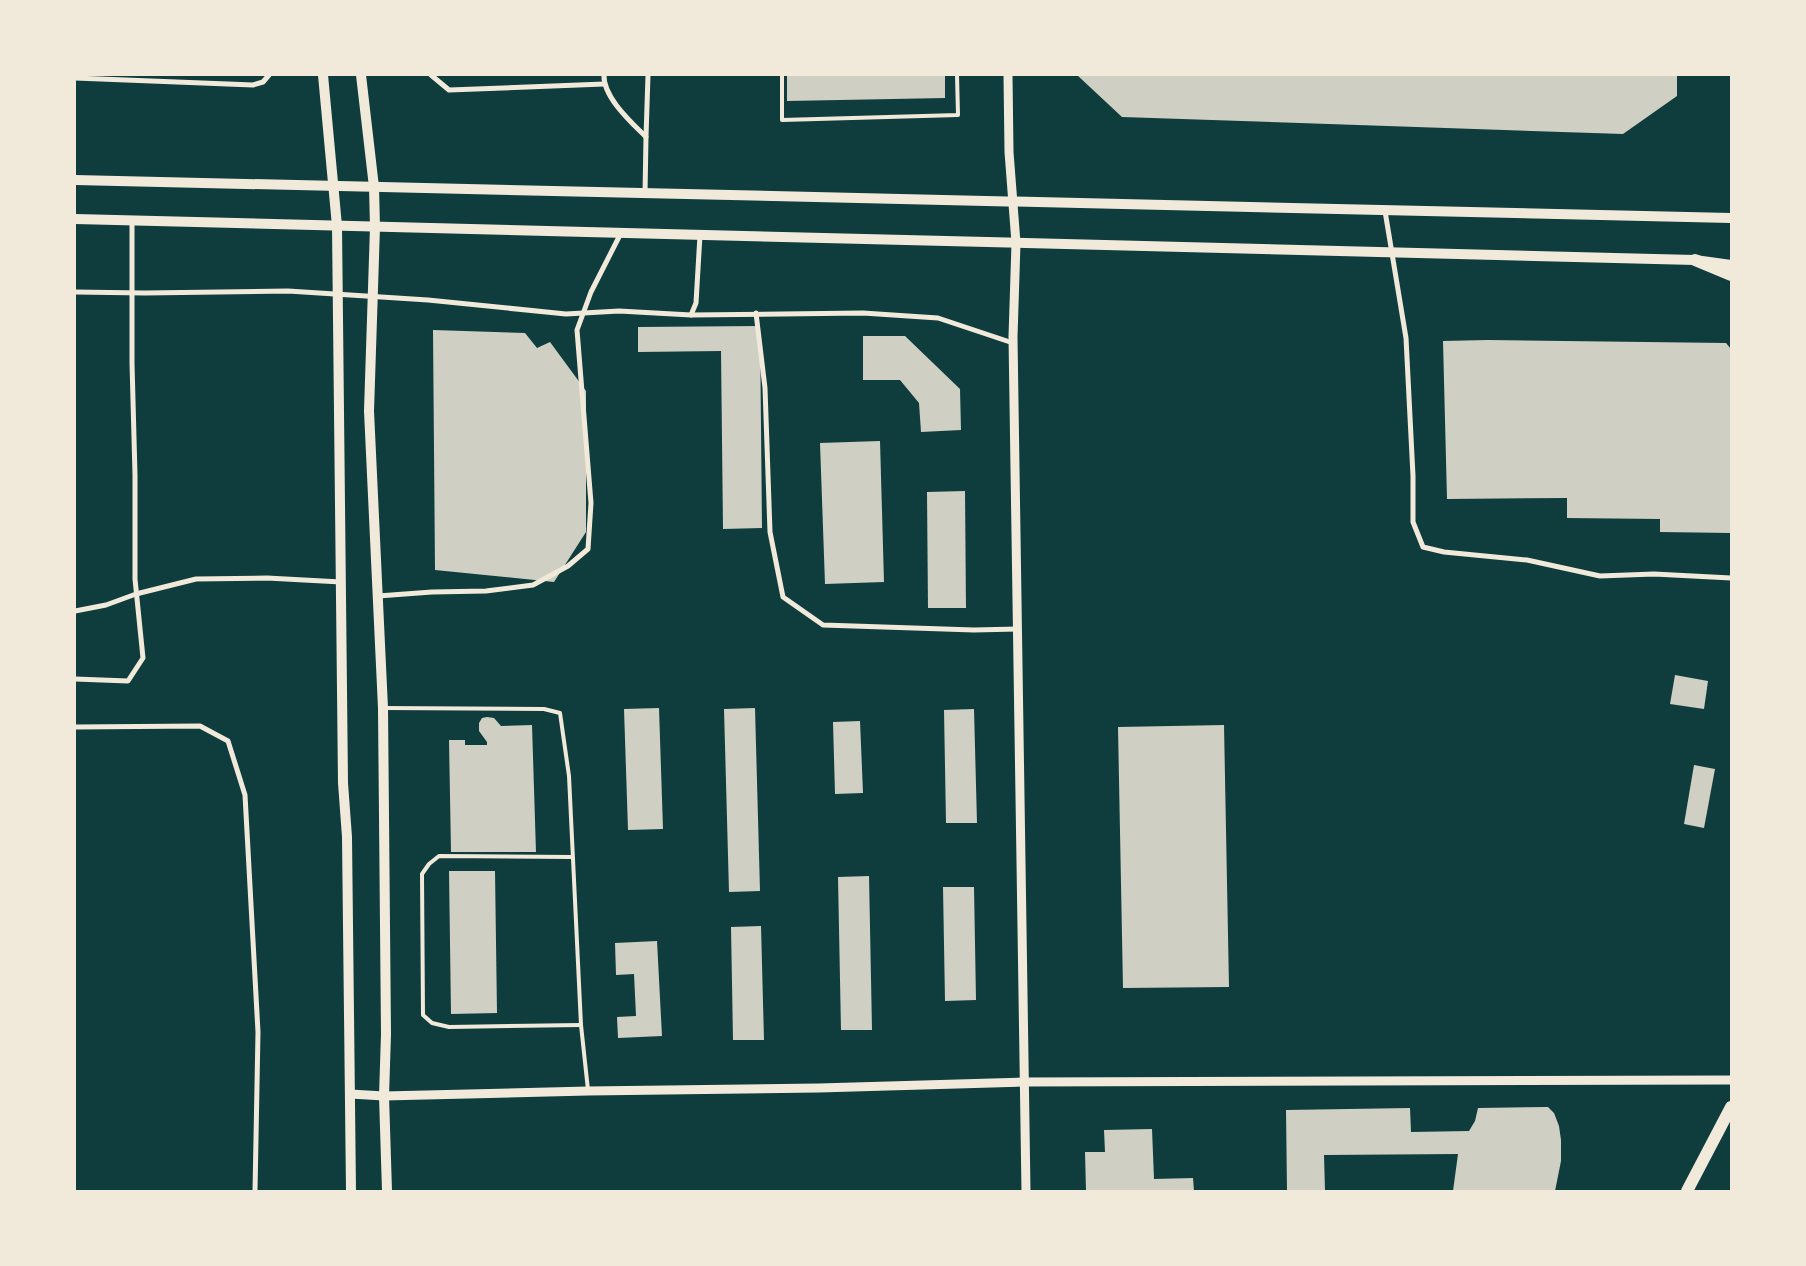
<svg xmlns="http://www.w3.org/2000/svg" width="1806" height="1266" font-family="Rubik,sans-serif">
<style>
.building{fill:#cfcfc3}
.lines{fill:none;stroke-linecap:round;stroke-linejoin:round}
.service{stroke:#f1e9da;stroke-width:4}
.minor{stroke:#f1e9da;stroke-width:5}
.tertiary{stroke:#f1e9da;stroke-width:9}
.secondary{stroke:#f1e9da;stroke-width:10}
.primary{stroke:#f1e9da;stroke-width:12}
</style>
<rect width="100%" height="100%" fill="#0f3d3e"/>
<g class="building">
<path d="M787,75H945V98L787,101Z"/>
<path d="M1077,75H1677V96L1623,134L1122,117Z"/>
<path d="M760,326L762,528L723,529L721,351L638,352V327Z"/>
<path d="M433,330L525,333L537,348L550,342L586,391V532L554,582L435,570Z"/>
<path d="M863,336H905L960,389L961,430L921,432L919,403L900,380H863Z"/>
<path d="M1488,340L1726,343L1731,349V533L1660,532V519L1567,518V498L1447,499L1443,341Z"/>
<path d="M880,441L884,582L825,584L820,443Z"/>
<path d="M965,491L966,608H928L927,492Z"/>
<path d="M1675,675L1708,681L1704,709L1670,704Z"/>
<path d="M659,708L663,829L628,830L624,709Z"/>
<path d="M755,708L760,891L729,892L724,709Z"/>
<path d="M974,709L977,823H946L944,710Z"/>
<path d="M487,717L494,718L501,726L532,725L536,852H451L449,740H465V745H487V742L479,731V723L482,718Z"/>
<path d="M860,721L863,793L835,794L833,722Z"/>
<path d="M1224,725L1229,987L1123,988L1118,727Z"/>
<path d="M1694,765L1715,769L1704,828L1684,824Z"/>
<path d="M449,871H495L497,1013L451,1014Z"/>
<path d="M869,876L872,1030H841L838,877Z"/>
<path d="M943,887H974L976,1000L945,1001Z"/>
<path d="M761,926L764,1040H733L731,927Z"/>
<path d="M657,941L662,1036L618,1038L617,1017L636,1016L634,974L616,975L615,943Z"/>
<path d="M1548,1107L1554,1113L1559,1126L1561,1140V1161L1555,1191H1453L1458,1154L1324,1155L1325,1191H1287L1286,1110L1410,1108L1411,1132L1469,1131L1475,1121L1478,1108Z"/>
<path d="M1152,1129L1154,1179L1193,1178L1194,1191H1086L1085,1152H1105L1104,1130Z"/>
</g>
<g class="lines">
<g class="service">
<path d="M782,75V120L958,115L957,75"/>
<path d="M383,708L544,709L560,713L569,776L581,1025L588,1090"/>
<path d="M572,857L439,856L429,864L422,874L423,1015L432,1023L449,1027L581,1025"/>
</g>
<g class="minor">
<path d="M431,75L449,90L604,84"/>
<path d="M604,75C603,97 631,122 646,137L645,194"/>
<path d="M75,78L253,85L263,82L269,75"/>
<path d="M646,137L648,75"/>
<path d="M1385,211L1406,338L1413,476V522L1423,547L1444,552L1527,560L1600,576L1654,574L1731,578"/>
<path d="M75,292L145,293L288,291L428,300L566,314L619,311L691,315L863,313L938,318L1013,343"/>
<path d="M756,313L765,388L770,532L783,597L823,625L974,630L1018,629"/>
<path d="M691,315L696,303L700,235"/>
<path d="M378,596L432,592L486,591L533,585L568,566L588,549L591,503L577,330L591,292L621,233"/>
<path d="M75,611L106,605L136,594L196,579L267,578L341,582"/>
<path d="M75,679L128,681L143,658L135,579V475L132,363V220"/>
<path d="M75,727L200,726L228,741L245,795L258,1032L255,1191"/>
</g>
<g class="tertiary">
<path d="M1008,75L1009,152L1016,243L1013,337L1026,1191"/>
<path d="M350,1094L384,1096L588,1091L819,1088L1025,1082L1731,1080"/>
</g>
<g class="secondary">
<path d="M323,75L337,226L343,783L347,837L351,1191"/>
<path d="M361,75L374,187L375,227L369,411L383,708L386,1034L384,1096L387,1191"/>
<path d="M75,180L1731,218"/>
<path d="M75,219L1695,260L1731,265"/>
</g>
<g class="primary">
<path d="M1695,260L1731,275"/>
<path d="M1687,1191L1731,1107"/>
</g>
</g>
<rect width="1806" height="1266" fill="none" stroke="#f1e9da" stroke-width="152"/>
</svg>
